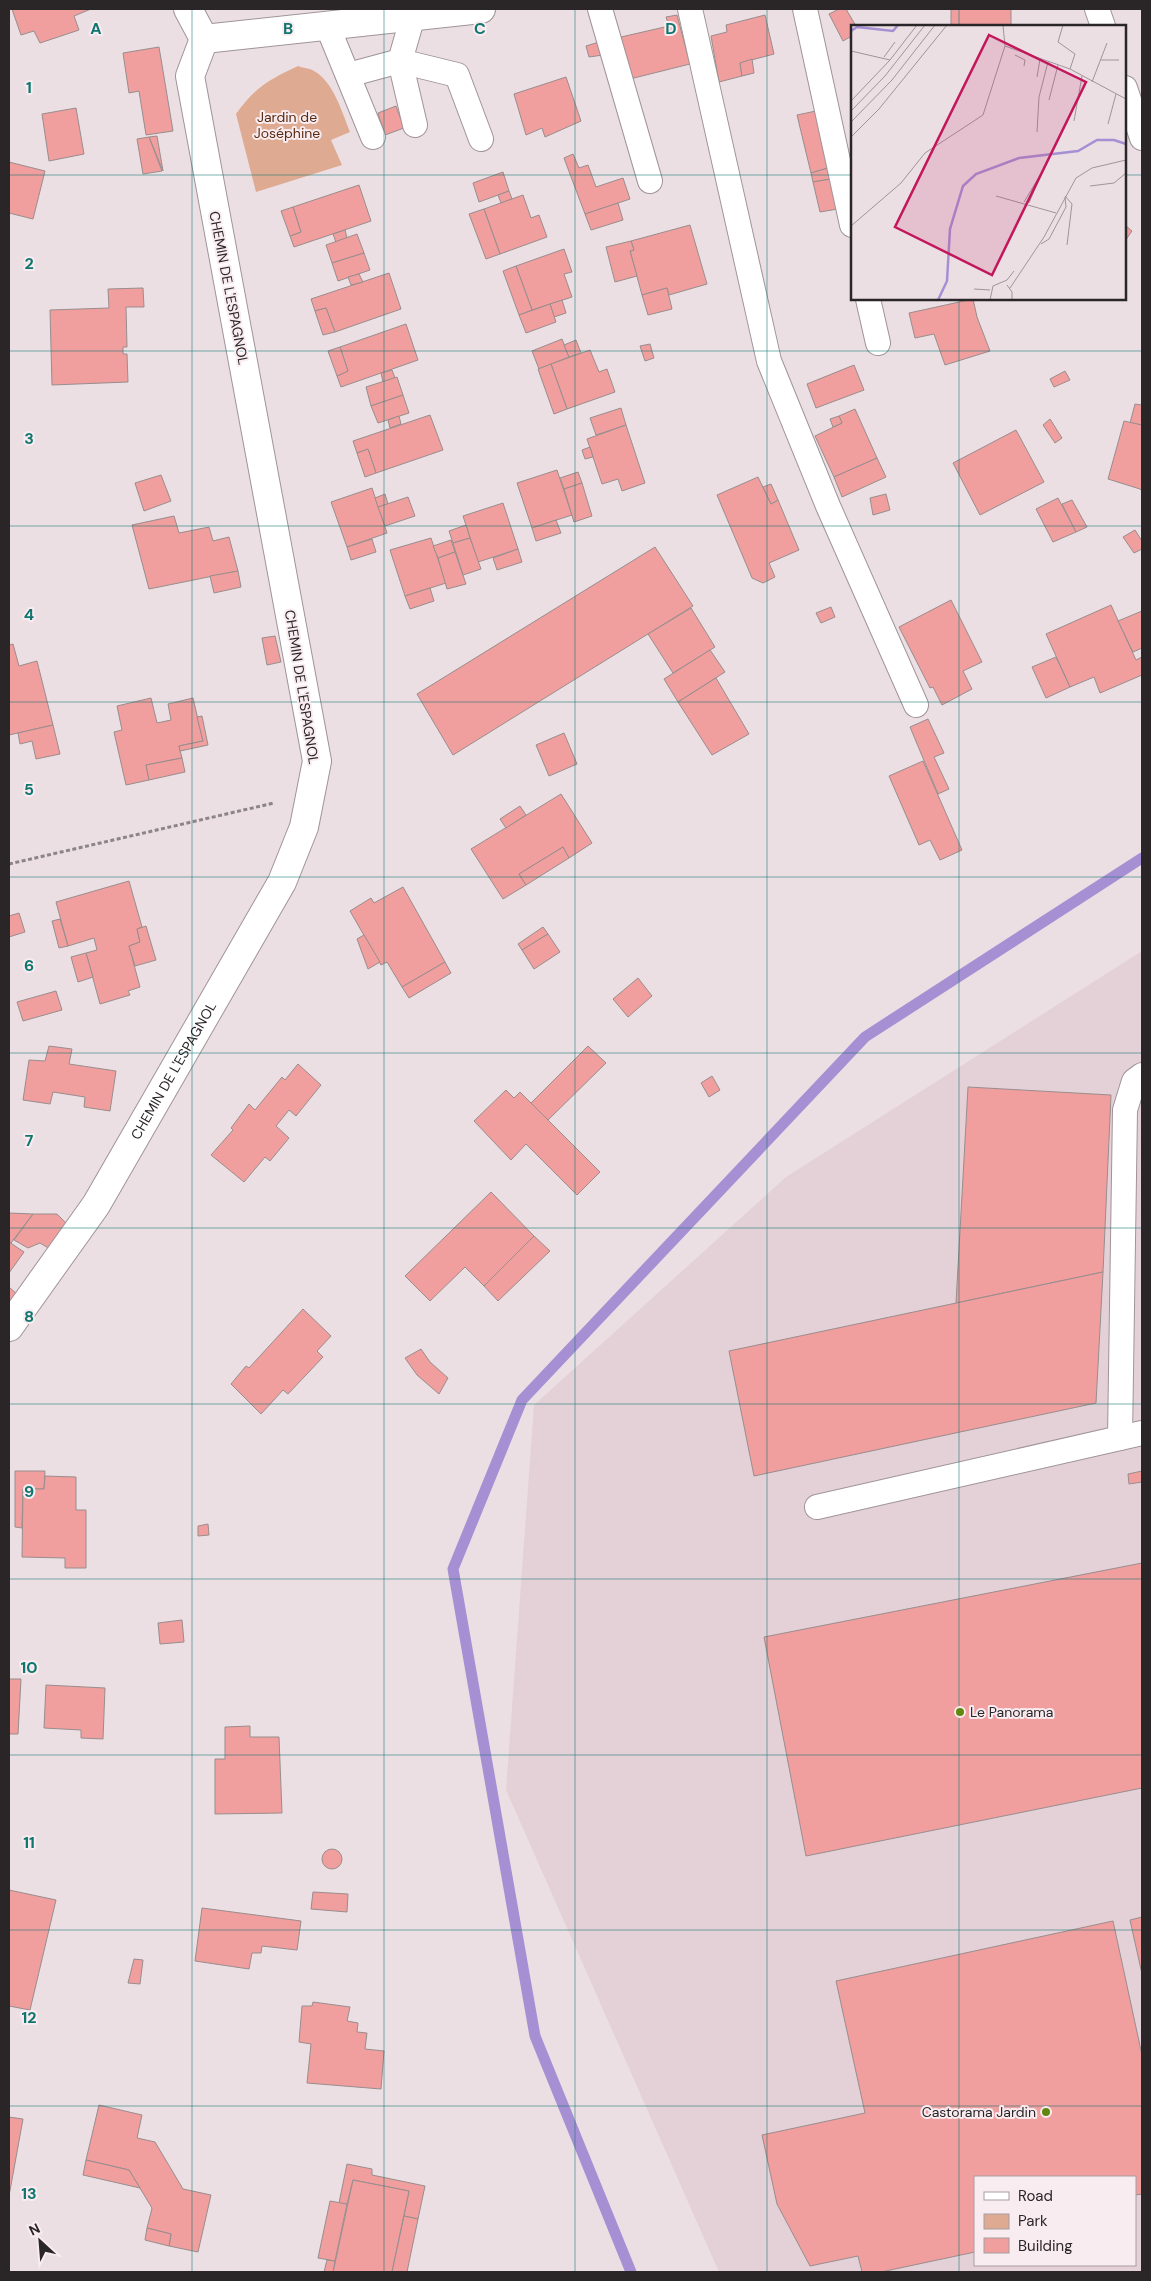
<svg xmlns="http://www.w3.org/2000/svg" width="1151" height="2281" font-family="'DM Sans',sans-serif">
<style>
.built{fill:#e4d1d8;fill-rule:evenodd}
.green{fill:#deaa91}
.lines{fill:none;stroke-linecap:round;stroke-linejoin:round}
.stream{stroke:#a690d3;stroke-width:11}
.building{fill:#f09e9e;stroke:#998d8d}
.service-casing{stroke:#a09499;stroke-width:26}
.minor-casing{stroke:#a09499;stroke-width:30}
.path{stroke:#8c8488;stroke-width:3;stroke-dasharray:4 2.5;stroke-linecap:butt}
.service{stroke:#fff;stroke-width:24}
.minor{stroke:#fff;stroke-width:28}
.grid{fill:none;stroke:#0f766e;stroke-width:1;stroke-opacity:0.55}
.poi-dot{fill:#61870d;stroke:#f9ecf1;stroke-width:2}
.labels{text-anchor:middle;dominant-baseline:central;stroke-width:4;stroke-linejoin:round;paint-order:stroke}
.park-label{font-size:14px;fill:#592a11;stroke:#f9ecf1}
.street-label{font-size:14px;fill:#2a2628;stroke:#f9ecf1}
.poi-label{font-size:14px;fill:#2a2628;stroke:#f9ecf1;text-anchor:start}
.inset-river{fill:none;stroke:#a690d3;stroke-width:2.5}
.inset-road{fill:none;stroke:#9e9599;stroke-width:1}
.view{fill:#c2185b;fill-opacity:0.15;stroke:#c2185b;stroke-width:2.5}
.inset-edge{fill:none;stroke:#2a2628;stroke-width:2.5}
.grid-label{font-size:16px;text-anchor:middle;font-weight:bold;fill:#0f766e;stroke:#f9ecf1;stroke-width:4;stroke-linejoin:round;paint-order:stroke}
</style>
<rect width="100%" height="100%" fill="#ebdfe4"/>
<path class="built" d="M1142,951V2272H719L506,1790L534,1405L786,1177ZM975,2177H1135V2265H975Z"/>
<path class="green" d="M298,66C303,68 310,68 314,71C333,81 342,112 350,132L331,140L342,165L256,192L236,114C254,88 270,79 298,66Z"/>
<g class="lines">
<path class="stream" d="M631,2272L535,2036L453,1569L522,1400L865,1037L1142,858"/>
</g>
<g class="building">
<path d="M12,9H91L74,16L79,30L40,43L34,31L21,35Z"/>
<path d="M839,9H846L856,26H852V36L843,41L829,14Z"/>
<rect x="951" y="9" width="60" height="17"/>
<path d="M677,15L690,64L630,79L621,37L669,26L666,17Z"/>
<path d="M765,15L774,54L740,63L742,76L719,82L711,36L727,32L726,25Z"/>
<path d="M599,42L603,55L589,57L586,46Z"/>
<path d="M159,47L173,131L146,135L139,91L129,93L123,53Z"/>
<path d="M752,59L754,73L742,76L740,63Z"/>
<path d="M566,77L581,121L545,137L542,128L526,135L514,94Z"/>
<path d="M396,106L404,128L385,135L378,113Z"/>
<path d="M76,108L84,154L49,161L42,114Z"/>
<path d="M816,111L828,168L811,173L797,115Z"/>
<path d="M157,136L163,171L149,137Z"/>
<path d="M149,137L162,171L143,174L137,139Z"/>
<path d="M573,154L579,168L588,165L596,187L623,178L630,199L585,214L564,158Z"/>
<path d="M9,162L45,171L33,219L9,213Z"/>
<path d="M828,168L831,179L813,182L811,173Z"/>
<path d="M503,172L509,191L479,202L473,183Z"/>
<path d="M831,179L838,209L820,212L813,182Z"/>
<path d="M359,185L371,221L294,247L290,236L301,232L293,207Z"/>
<path d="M509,191L512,199L501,203L498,195Z"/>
<path d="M523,195L531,218L539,215L547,237L500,254L484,209Z"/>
<path d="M618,203L623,220L591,230L585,214Z"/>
<path d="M293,207L301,232L290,236L281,211Z"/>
<path d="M484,209L500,254L486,259L469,214Z"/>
<path d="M690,225L707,284L669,295L667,288L642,295L630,251L634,250L631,241Z"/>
<path d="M1125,225L1132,231L1125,241Z"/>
<path d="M345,230L347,238L336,242L333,234Z"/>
<path d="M357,234L364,253L332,263L326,245Z"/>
<path d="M631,241L634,250L630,251L637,276L615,282L606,247Z"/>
<path d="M564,249L572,272L564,274L572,297L532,310L516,266Z"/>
<path d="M364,253L370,270L338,281L332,263Z"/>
<path d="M516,266L532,310L519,315L503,271Z"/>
<path d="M389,273L401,309L335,332L326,308L315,311L311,299Z"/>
<path d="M359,274L363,282L351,285L348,277Z"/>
<path d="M143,288L144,307H126L127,347H123V354H127L128,382L52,385L50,310L109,308L108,289Z"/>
<path d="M667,288L672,309L648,315L642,295Z"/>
<path d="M973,299L977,317L990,351L945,365L934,334L915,338L909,313Z"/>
<path d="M562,300L566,313L554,317L550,304Z"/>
<path d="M550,304L556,322L526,333L519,315Z"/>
<path d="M326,308L335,332L323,335L315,311Z"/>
<path d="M406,324L418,360L341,387L337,376L348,371L340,347Z"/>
<path d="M562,339L569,357L539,369L532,351Z"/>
<path d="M576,340L581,353L569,357L564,345Z"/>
<path d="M650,344L654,358L645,361L640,346Z"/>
<path d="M340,347L348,371L337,376L328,351Z"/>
<path d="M590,350L599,372L607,369L615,392L567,409L551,364Z"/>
<path d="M551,364L567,409L554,414L538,369Z"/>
<path d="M854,365L864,390L816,408L807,384Z"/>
<path d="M392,370L395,378L383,382L381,373Z"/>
<path d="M1065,371L1070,380L1054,387L1050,379Z"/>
<path d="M397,377L403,395L371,406L366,387Z"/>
<path d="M403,395L409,413L378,423L371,406Z"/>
<path d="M1135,404L1142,405V425L1130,423Z"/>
<path d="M621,408L626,425L596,435L590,418Z"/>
<path d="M855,409L877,458L834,477L815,436L842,423L839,416Z"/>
<path d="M430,415L443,450L376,473L368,449L357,453L353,441Z"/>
<path d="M399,416L401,424L390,428L388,420Z"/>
<path d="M839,416L842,423L833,427L830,419Z"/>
<path d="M1050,419L1062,438L1055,443L1043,425Z"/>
<path d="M1124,421L1142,425V491L1140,489L1108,479Z"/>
<path d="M626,425L645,483L622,491L618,479L602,484L587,439Z"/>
<path d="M1016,430L1044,482L980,515L953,463Z"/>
<path d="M590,447L593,457L585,459L582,450Z"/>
<path d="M368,449L376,473L365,477L357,453Z"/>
<path d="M877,458L886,477L842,497L834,477Z"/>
<path d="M557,470L572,515L532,528L517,483Z"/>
<path d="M578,472L582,483L564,489L560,478Z"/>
<path d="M161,475L171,501L144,511L135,483Z"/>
<path d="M758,477L771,504L778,500L799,550L769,563L775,577L763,583L752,578L717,495Z"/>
<path d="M582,483L592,516L574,522L564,489Z"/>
<path d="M771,484L778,500L771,504L763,487Z"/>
<path d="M372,488L387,533L347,547L331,502Z"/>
<path d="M385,494L388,504L378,507L375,498Z"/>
<path d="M886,494L890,510L873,515L870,498Z"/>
<path d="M408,497L415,516L385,526L378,507Z"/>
<path d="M1058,498L1076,532L1053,542L1036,509Z"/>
<path d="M1072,500L1087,527L1076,532L1062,504Z"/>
<path d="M503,503L518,549L478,562L463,516Z"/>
<path d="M174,516L179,533L209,527L213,541L229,537L238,571L149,589L132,525Z"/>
<path d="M556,520L561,533L536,541L532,528Z"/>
<path d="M466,525L470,538L453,543L449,531Z"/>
<path d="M1135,530L1142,541V549L1134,553L1123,537Z"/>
<path d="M431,538L446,583L405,596L390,550Z"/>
<path d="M470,538L481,569L463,575L453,543Z"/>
<path d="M372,539L376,552L351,560L347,547Z"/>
<path d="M451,540L455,552L438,558L433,546Z"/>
<path d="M655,547L693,606L453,755L417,694Z"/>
<path d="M518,549L522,562L497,570L493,558Z"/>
<path d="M455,552L466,584L447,589L438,558Z"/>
<path d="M238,571L241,587L214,593L210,576Z"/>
<path d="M430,588L434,601L410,609L405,596Z"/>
<path d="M951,600L982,662L963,671L972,689L942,705L933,687L930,688L899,627Z"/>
<path d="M1111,605L1136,660L1142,657V675L1100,693L1094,677L1070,687L1046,634Z"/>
<path d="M831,607L835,617L821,623L816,613Z"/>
<path d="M691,608L715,647L673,673L648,634Z"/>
<path d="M1142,611V648L1133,652L1118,621Z"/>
<path d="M275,636L281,662L267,665L262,638Z"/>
<path d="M13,644L19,666L37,661L53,725L9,735V645Z"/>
<path d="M710,650L725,672L678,702L664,679Z"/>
<path d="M1056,657L1070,687L1046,698L1032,667Z"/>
<path d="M716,678L749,734L712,755L678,702Z"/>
<path d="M151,698L157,723L171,720L168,704L193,698L203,741L179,746L182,758L146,765L149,780L126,785L114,732L122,730L117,706Z"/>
<path d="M202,716L208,745L180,751L179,746L203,741L197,717Z"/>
<path d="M928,719L944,753L934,757L949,789L938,794L910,727Z"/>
<path d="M53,725L60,754L36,759L32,741L20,744L18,733Z"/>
<path d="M564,733L577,764L549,776L536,745Z"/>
<path d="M182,758L185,772L149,780L146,765Z"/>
<path d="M923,761L962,850L940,860L930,840L919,845L889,776Z"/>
<path d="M561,794L592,843L569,858L563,847L519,874L526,885L503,899L471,849Z"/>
<path d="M520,806L526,815L506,828L500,819Z"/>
<path d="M563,847L569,858L526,885L519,874Z"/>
<path d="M129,881L142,927L137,929L140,942L129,946L140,987L128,991L130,995L100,1004L86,953L97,950L94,938L68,946L56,902Z"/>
<path d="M403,887L445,962L402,987L387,962L381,965L350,911L371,898L374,903Z"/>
<path d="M19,913L25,932L9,937V916Z"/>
<path d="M60,919L68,946L59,948L52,921Z"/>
<path d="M146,926L156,960L135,966L129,946L140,942L137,929Z"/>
<path d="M543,927L548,934L522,950L518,944Z"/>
<path d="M548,934L560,952L534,969L522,950Z"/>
<path d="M364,935L380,962L368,969L357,939Z"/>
<path d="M86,953L93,977L78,982L71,957Z"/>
<path d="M445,962L451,973L409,998L402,987Z"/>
<path d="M638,978L652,996L628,1017L613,999Z"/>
<path d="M56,991L62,1010L23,1021L17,1002Z"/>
<path d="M49,1046L72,1049L69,1064L116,1071L110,1111L84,1107L85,1097L53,1092L50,1104L23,1100L29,1060L45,1061Z"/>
<path d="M588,1046L606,1063L548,1120L531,1103Z"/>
<path d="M298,1064L321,1085L296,1116L289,1110L276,1126L289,1138L270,1161L265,1157L244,1182L211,1155L233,1130L231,1128L249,1104L255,1110L282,1077L285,1080Z"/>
<path d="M712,1076L720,1090L709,1097L701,1083Z"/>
<path d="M968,1087L1111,1095L1103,1272L956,1303Z"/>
<path d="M506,1090L514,1098L520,1092L600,1172L577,1195L526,1144L511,1160L474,1121Z"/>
<path d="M491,1192L534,1236L484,1286L465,1267L430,1301L405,1276Z"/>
<path d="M9,1213L33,1214L11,1243L9,1242Z"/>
<path d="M33,1214H57L68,1225L50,1249L40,1243L28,1248L14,1240Z"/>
<path d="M534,1236L550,1251L498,1301L484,1286Z"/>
<path d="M9,1242L24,1252L9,1273Z"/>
<path d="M1103,1272L1096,1403L754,1476L729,1351Z"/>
<path d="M9,1287L18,1295L9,1308Z"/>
<path d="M303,1309L331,1336L317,1351L323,1357L288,1394L283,1390L261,1414L231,1384L246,1366L249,1368Z"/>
<path d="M421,1349L430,1362L448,1378L439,1394L417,1375L405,1358Z"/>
<path d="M15,1471H45L44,1489H23L22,1528L15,1527Z"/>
<path d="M1142,1471V1482L1129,1484L1128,1474Z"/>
<path d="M45,1476L76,1477V1510H86V1568H65V1558L22,1557L23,1489H44Z"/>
<path d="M208,1524L209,1535L198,1536V1526Z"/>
<path d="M1142,1563V1788L806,1856L764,1637Z"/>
<path d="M182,1620L184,1642L160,1644L158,1623Z"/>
<path d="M9,1679H21L18,1734H9Z"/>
<path d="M46,1685L105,1688L103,1739L81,1738V1730L44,1728Z"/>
<path d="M250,1726V1737H279L282,1813L215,1814V1759H225V1727Z"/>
<circle cx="332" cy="1859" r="10"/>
<path d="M9,1890L56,1900L30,2010L9,2006Z"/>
<path d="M313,1892L348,1894L347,1912L311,1909Z"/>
<path d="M202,1908L301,1921L297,1950L262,1946L261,1953H252L249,1969L195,1961Z"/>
<path d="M1142,1917V1974L1130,1920Z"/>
<path d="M1113,1921L1142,2055V2194L1135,2195V2177H975V2252L881,2272H862L858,2256L810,2266L777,2204L762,2135L865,2113L836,1981Z"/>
<path d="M134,1959L143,1960L140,1984L128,1983Z"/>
<path d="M313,2002L350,2007L347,2021L358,2023L357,2032L367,2033L365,2049L384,2051L381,2089L307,2083L311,2044L299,2042L302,2006H312Z"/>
<path d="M99,2105L142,2115L137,2138L155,2142L183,2189L211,2195L198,2252L169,2246L171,2234L147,2228L152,2208L129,2170L86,2160Z"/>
<path d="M9,2117L23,2119L9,2196Z"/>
<path d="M86,2160L129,2170L140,2188L83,2175Z"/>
<path d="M347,2164L372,2169V2175L425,2186L418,2219L404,2216L409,2191L353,2180L347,2204L339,2203Z"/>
<path d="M353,2180L409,2191L392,2272H333Z"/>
<path d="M330,2201L347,2204L335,2261L318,2258Z"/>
<path d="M404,2216L418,2219L407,2272H392Z"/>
<path d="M147,2228L171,2234L169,2246L145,2240Z"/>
<path d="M327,2260L335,2261L333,2272H324Z"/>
</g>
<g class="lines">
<defs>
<g id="service">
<path d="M600,9L650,181"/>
<path d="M690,9L769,361L828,506L916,705"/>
<path d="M805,9L852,225"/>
<path d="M1097,9L1103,26"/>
<path d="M413,16L400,61L415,125"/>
<path d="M327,25L373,137"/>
<path d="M348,75L400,61L457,75L481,139"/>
<path d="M1125,88L1142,138"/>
<path d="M868,299L878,343"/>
<path d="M1120,1438L1125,1110L1134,1081L1142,1075"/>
<path d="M817,1507L1142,1433"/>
</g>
<g id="minor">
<path d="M204,39L481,9"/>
<path id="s1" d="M9,1327L96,1205L282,882L304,827L317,761L190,76L204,39L188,9"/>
</g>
</defs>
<use href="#service" class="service-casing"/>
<use href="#minor" class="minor-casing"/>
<path class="path" d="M9,864L274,803"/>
<use href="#service" class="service"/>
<use href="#minor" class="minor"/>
</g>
<path class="grid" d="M192,9V2272M384,9V2272M575,9V2272M767,9V2272M959,9V26M9,175H852M1125,175H1142M959,299V2272M9,351H1142M9,526H1142M9,702H1142M9,877H1142M9,1053H1142M9,1228H1142M9,1404H1142M9,1579H1142M9,1755H1142M9,1930H1142M9,2106H1142"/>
<g class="poi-dot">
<circle cx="960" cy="1712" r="5"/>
<circle cx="1046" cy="2112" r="5"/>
</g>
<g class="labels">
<g class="park-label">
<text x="287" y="117">Jardin de<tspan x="287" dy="16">Joséphine</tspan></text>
</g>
<g class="street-label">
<text transform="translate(229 288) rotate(79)">CHEMIN DE L'ESPAGNOL</text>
<text transform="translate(302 687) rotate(81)">CHEMIN DE L'ESPAGNOL</text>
<text stroke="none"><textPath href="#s1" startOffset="305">CHEMIN DE L'ESPAGNOL</textPath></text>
</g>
<g class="poi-label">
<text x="970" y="1712">Le Panorama</text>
<text x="1036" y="2112" text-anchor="end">Castorama Jardin</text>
</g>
</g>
<g transform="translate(851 25)">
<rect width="275" height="275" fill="#ebdfe4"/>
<path class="inset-river" d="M0,6L6,2L42,6L47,0M87,275L96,256L99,204L112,161L125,149L168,133L227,126L246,115H263L275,119"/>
<path class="inset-road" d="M212,0L207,17L224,29L219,44M154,21L219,44L275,74M0,26L39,35M164,30L174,35L173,41M33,32L44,17M250,35H268M186,52L189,34M241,57L256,18M198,75L207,40M0,76L39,35L66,0M0,86L34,51L74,0M223,96L231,51M0,97L41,55L84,0M257,99L265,69M186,107L188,72L197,37M0,112L28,84L96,0M239,161L263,158L275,148M145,171L205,188M214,171L221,179L216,220M173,177L191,147L178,178M0,201L50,158L74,128L132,90L154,21L152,0M190,219L198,214L215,182L214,172M156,260L161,267V275M159,263L193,212L225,153L241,143L275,135M123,264L139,265M139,275L142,261L156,255L163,246"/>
<path class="view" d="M138,10L235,57L141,250L44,202Z"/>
<rect width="275" height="275" class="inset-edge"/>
</g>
<g class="grid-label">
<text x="96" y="34">A</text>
<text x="288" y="34">B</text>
<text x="480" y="34">C</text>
<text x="671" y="34">D</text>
<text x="29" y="93">1</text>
<text x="29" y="269">2</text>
<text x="29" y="444">3</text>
<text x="29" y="620">4</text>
<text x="29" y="795">5</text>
<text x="29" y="971">6</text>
<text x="29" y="1146">7</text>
<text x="29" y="1322">8</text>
<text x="29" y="1497">9</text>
<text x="29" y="1673">10</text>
<text x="29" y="1848">11</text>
<text x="29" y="2023">12</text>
<text x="29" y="2199">13</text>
</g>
<rect width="1151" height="2281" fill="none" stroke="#2a2628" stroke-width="20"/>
<rect x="974" y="2176" width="162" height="90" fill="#f9ecf1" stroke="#a69da1"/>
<rect x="984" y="2192" width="25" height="8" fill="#ffffff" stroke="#a69da1"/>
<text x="1018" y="2201" font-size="15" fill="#2a2628">Road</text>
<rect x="984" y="2214" width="25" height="15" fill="#deaa91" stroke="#a69da1"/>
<text x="1018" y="2226" font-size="15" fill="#2a2628">Park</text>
<rect x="984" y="2238" width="25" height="15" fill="#f09e9e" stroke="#a69da1"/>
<text x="1018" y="2251" font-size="15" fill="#2a2628">Building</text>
<g transform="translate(40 2241) rotate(334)" stroke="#f9ecf1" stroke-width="4" paint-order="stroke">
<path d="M0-4L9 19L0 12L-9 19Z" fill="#2a2628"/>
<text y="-8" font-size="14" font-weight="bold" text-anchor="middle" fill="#2a2628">N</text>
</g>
</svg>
